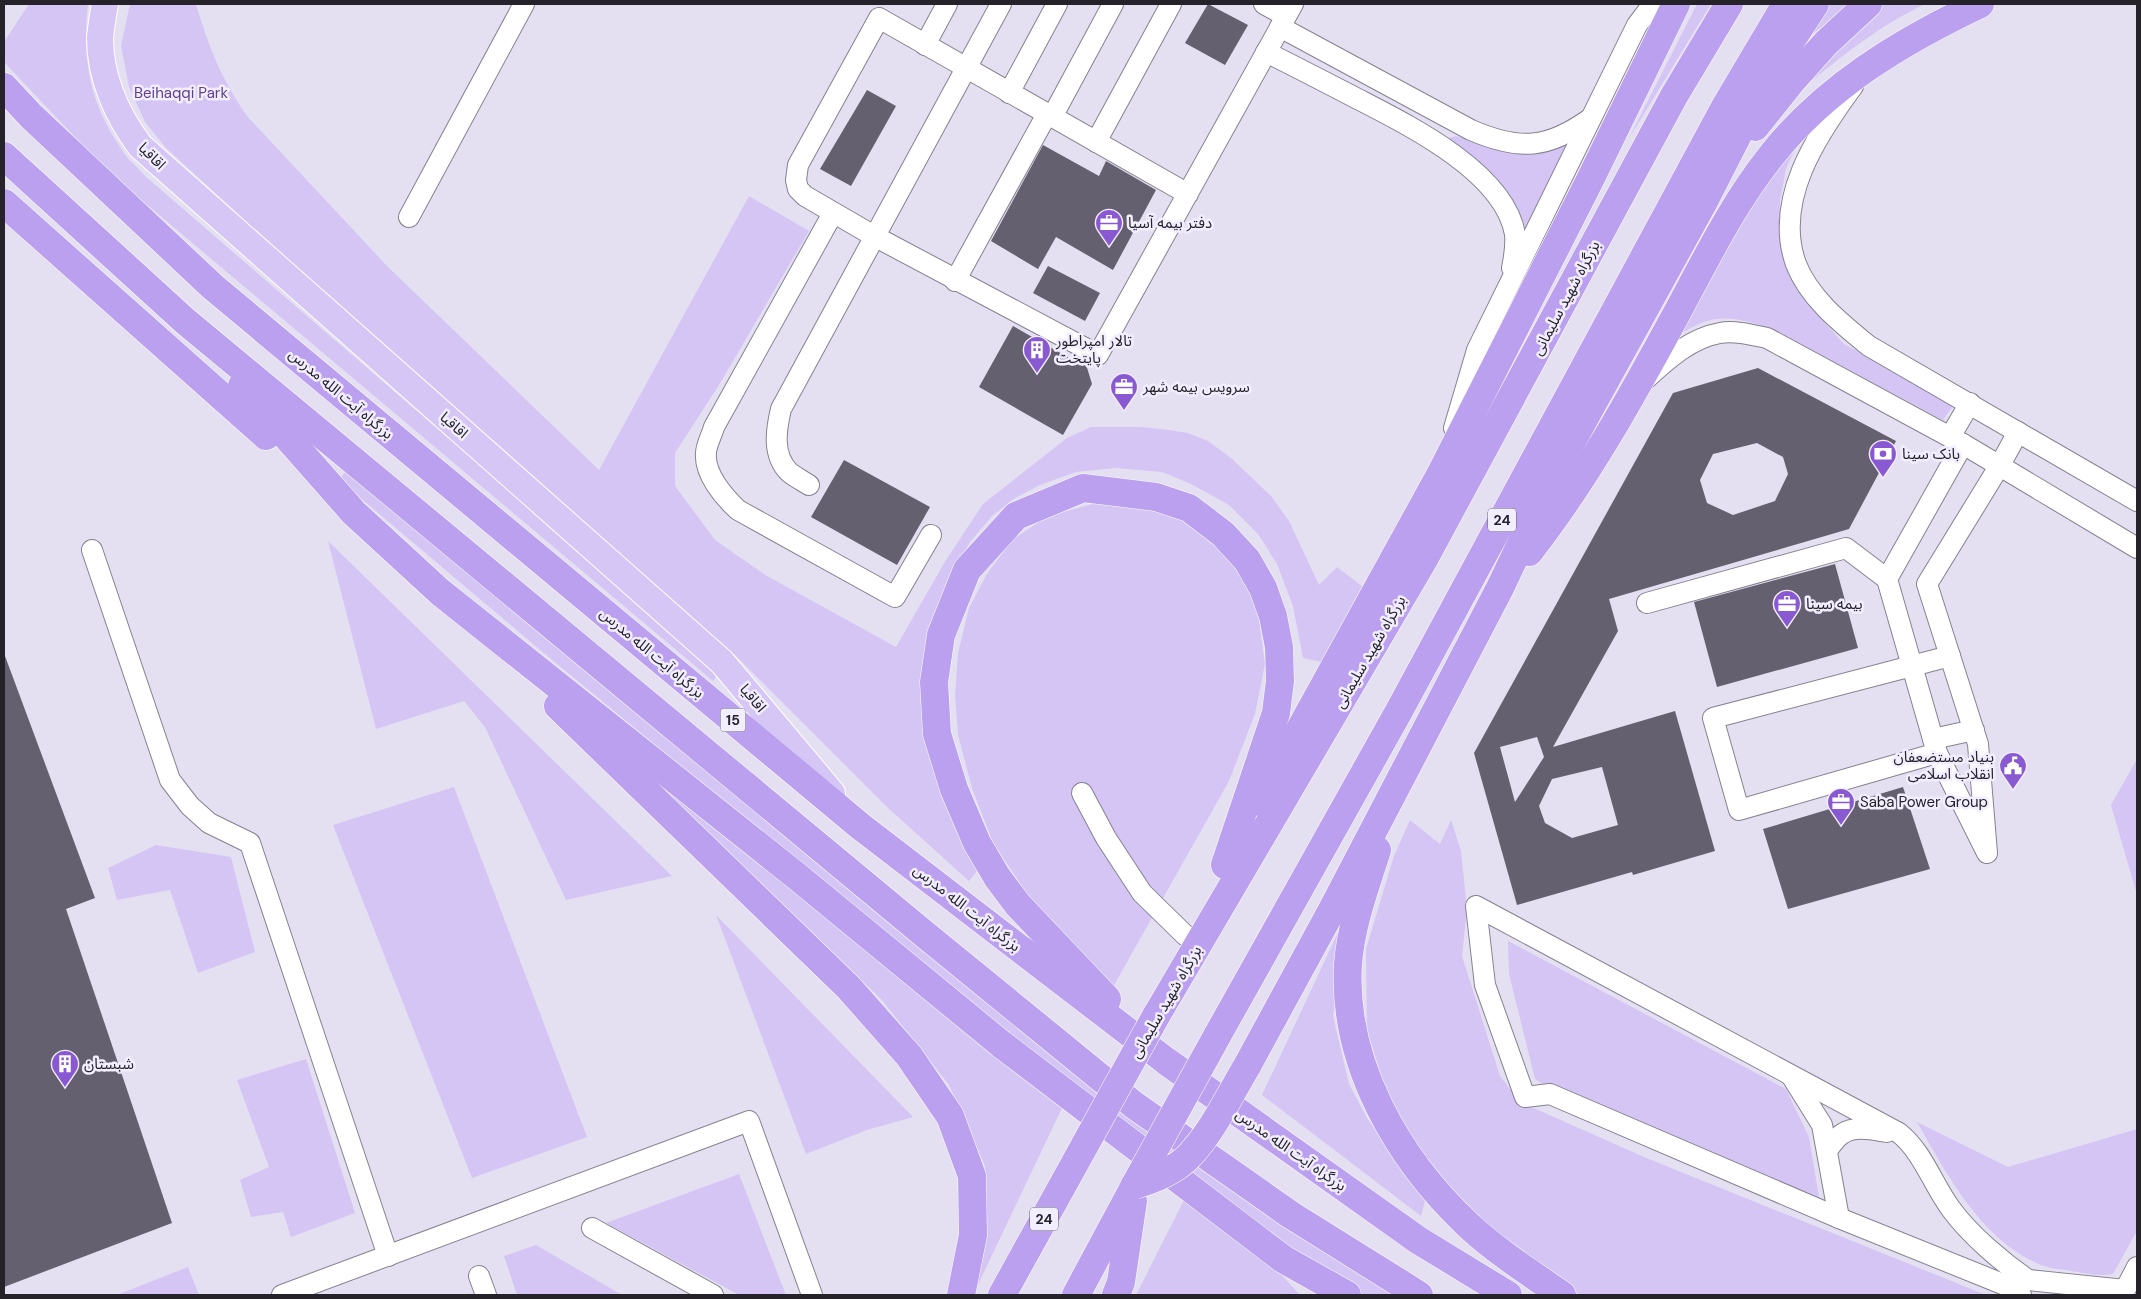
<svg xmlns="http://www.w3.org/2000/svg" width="2141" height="1299" font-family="'DM Sans','Noto Sans Arabic',sans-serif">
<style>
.green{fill:#d4c5f5}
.building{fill:#65606f;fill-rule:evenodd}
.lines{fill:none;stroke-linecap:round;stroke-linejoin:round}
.minor-casing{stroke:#868191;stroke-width:22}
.major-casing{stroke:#fff;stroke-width:28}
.highway-casing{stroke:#fff;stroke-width:29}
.minor{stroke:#fff;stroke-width:20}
.major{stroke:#d6c6f5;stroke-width:26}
.highway{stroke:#baa0ee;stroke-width:28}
.highway-bridge-casing{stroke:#fff;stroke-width:29;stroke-linecap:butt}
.highway-bridge{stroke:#baa0ee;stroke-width:28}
.labels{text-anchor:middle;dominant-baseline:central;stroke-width:5;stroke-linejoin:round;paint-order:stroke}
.shield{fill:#f2edff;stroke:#626069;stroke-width:1}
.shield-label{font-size:14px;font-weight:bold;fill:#252329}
.park-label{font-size:15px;fill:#5f4090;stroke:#f2edff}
.street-label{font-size:15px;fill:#252329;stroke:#f2edff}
.poi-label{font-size:15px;fill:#252329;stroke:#f2edff;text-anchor:start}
</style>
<rect width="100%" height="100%" fill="#e5e0f1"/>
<g class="green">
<path d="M29,4H88C82,58 89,101 120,147C126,158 137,167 145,176L719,672L713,681L108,172L4,62V38L6,39Z"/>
<path d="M130,4H196C209,48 221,78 247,116L388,267L599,470L749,196L809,231L719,385L675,453V486L715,540L767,576L896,647L946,560L983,504L1067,438L1091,427H1141L1169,430L1188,433L1208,441L1231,458L1271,496L1289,521L1319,585L1337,567L1362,586L1322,662L1303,658L1293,606L1277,564L1258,534L1229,505L1191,484L1162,472L1116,468L1076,472L1040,485L1015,498L992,516L970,542L952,573L935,767L963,846L977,871L969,881L887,807L737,657L645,576L412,384L235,211L166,148L145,122L129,87L121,46Z"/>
<path d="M1697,4H1711L1628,140Z"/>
<path d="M1829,4H1848L1813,34L1811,24Z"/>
<path d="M1880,4H1925C1874,28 1828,67 1785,103Z"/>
<path d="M1578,135L1523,240L1505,192L1449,138L1456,136L1502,149Z"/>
<path d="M1800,137L1786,169L1780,200L1779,234L1791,269L1808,304L1844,344L1955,403L1943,420L1776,331C1754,323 1730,314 1707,321C1697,324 1687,330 1678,335L1745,212Z"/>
<path d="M346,471L1247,1196L1347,1267L1394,1295H1361L1260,1227L1068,1086L539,649L339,480Z"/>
<path d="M1132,503L1179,517L1217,545L1239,569L1258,613L1265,664L1255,714L1229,781L1113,987L1032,901L993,843L972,788L958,735L955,695L958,653L969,608L987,574L1012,540L1048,516L1093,504Z"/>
<path d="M328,541L672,876L566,900L485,727L464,701L376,729Z"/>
<path d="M620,751L1062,1108L975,1291L983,1236L985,1166L949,1085L881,999Z"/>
<path d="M2137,759V895L2111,805Z"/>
<path d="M454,787L587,1137L472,1178L333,825Z"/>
<path d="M1410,820L1440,844L1451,820L1461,851L1467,910L1462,956L1500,1076L1520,1102L1644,1157L1986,1295H1579L1534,1267L1457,1198L1403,1127L1385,1087L1367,1031L1366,949L1394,856Z"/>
<path d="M156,845L231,857L255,952L198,973L170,890L117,900L108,868Z"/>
<path d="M1348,911L1333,1016L1349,1084L1367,1118L1425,1201L1421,1216L1262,1095Z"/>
<path d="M716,915L913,1117L867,1130L806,1154Z"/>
<path d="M1508,941L1786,1089L1809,1137L1819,1197L1549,1088L1535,1079L1509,974Z"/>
<path d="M306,1059L355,1213L291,1237L283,1212L251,1217L240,1180L269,1167L237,1080Z"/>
<path d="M1917,1122L2008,1167L2137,1129V1231L2113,1274C2099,1277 2085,1273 2071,1271C2062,1269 2050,1269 2041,1265C1981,1240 1948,1176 1917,1122Z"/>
<path d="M739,1174L786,1295H739L606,1223Z"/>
<path d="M1184,1200L1276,1269L1300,1295H1136Z"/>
<path d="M536,1245L622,1295H517L504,1256Z"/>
<path d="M188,1267L199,1295H117Z"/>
</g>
<g class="building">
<path d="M1208,4L1248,25L1225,65L1185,43Z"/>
<path d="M867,90L896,106L851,186L820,169Z"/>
<path d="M1043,145L1099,176L1106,161L1156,190L1113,270L1056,237L1038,269L991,241Z"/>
<path d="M1048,266L1100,293L1085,321L1033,293Z"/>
<path d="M1013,326L1078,363L1081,360L1085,361L1092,384L1063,435L979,387Z"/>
<path d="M1758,368L1896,441L1849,529L1609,599L1618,631L1553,747L1675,711L1715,851L1633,875L1632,872L1517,905L1474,753L1673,393ZM1757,443L1783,457L1788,474L1775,501L1733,515L1707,503L1700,480L1713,454ZM1537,737L1544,757L1515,802L1500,747ZM1602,767L1618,825L1572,838L1545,823L1539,806L1552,779Z"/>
<path d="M844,460L930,507L897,565L811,517Z"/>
<path d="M1835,564L1858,648L1717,687L1694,602Z"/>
<path d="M4,656H5L95,898L66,909L172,1223L4,1287Z"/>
<path d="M1903,787L1930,869L1788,909L1763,829Z"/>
</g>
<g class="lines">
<defs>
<g id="minor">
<path d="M1264,4L1286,16"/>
<path d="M1280,27L1471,130C1520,151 1548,149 1591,118"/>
<path d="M925,45L947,4"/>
<path d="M1266,52C1296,67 1325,82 1354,97C1406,124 1504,171 1515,234C1516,245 1514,258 1512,268"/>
<path d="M1853,86C1817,135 1773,200 1796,264C1809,298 1842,324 1869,346L2137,501"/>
<path d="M1009,93L1057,4"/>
<path d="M1052,117L1113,4"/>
<path d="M1096,142L1171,4"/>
<path d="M1188,194L879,18L798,165L796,180L798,189L805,196L874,236L1098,355L1293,4"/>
<path d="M833,213L714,427C712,435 706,445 706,453C704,474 724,497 738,510L895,597L931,535"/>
<path d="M409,217L524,4"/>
<path d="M955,281L1047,114"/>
<path d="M1647,378C1668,359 1691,338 1720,333C1735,330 1753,335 1767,338L1963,444L2137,548"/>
<path d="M1454,428L1477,350L1637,25L1653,4"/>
<path d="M1950,437L1970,403"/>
<path d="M1963,444L1887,579L1937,753L1987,853L1978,744L1927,584L2000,465L2018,432"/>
<path d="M809,485C803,481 795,477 789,472C772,455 776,430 781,409L1001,4"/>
<path d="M92,550L170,780L190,806L209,823L250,843L388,1256"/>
<path d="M1647,603L1846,548L1887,579"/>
<path d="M1933,739L1974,730"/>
<path d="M1937,753L1739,810L1713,718L1950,656"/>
<path d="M1082,793L1106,838L1142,893L1186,936"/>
<path d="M1792,1077L1822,1125L1839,1218"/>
<path d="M1828,1149C1832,1144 1837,1137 1842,1134C1855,1125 1874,1130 1887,1132"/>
<path d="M592,1228L713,1295"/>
<path d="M479,1276L486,1295"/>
<path d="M2016,1282L2028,1280L2125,1290L2137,1267"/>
<path d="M282,1295L749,1121L812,1295"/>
<path d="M2021,1295L2005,1285L1839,1218L1550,1094L1525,1097L1485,985L1476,906L1899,1133C1923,1152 1933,1185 1951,1209C1970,1235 2002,1262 2028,1280"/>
</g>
<path id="major" d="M105,4C103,15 101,27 100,38C100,77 117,115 140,146L722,662L832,793"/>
<g id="highway">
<path d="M4,87L31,116L213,287L860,826L1166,1061L1418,1240L1508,1295"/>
<path d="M1755,127L1791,82L1826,43L1868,4"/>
<path d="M4,156L185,321L928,937L1134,1105L1291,1215L1419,1295"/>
<path d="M4,203L266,436"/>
<path d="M242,386L354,513L440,592L799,878L1001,1044L1283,1259L1347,1295"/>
<path d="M1529,552C1587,478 1633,394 1678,311C1706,259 1734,202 1771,156C1825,87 1902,41 1980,4"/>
<path d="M558,706L849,988L909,1056L950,1116L972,1176L973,1235L961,1295"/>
<path d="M1260,802L1440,475L1589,182L1676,4"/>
<path d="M1377,850C1365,888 1351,925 1348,964C1342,1063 1398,1159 1468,1225C1496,1251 1530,1273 1562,1295"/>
<path d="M1107,999L1018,905L997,877L977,843L954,789L937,734L934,682L941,635L967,570L1016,516L1083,488L1156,497L1189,508L1223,534L1247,560L1263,588L1273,616L1279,647L1280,681L1276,713L1225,865"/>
<path d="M1156,1016L1423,561L1674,96L1729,4"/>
<path d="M1217,1036L1399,711L1725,107L1786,4"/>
<path d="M1247,1066L1333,908L1500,588L1555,472L1702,205L1768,76L1815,4"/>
<path d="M1002,1295L1086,1143"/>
<path d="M1076,1295L1135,1185"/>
<path d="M1116,1295L1121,1282L1133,1201"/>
</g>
</defs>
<use href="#minor" class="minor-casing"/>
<use href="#major" class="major-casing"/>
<use href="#highway" class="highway-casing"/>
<use href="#minor" class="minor"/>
<use href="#major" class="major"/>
<use href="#highway" class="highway"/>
<defs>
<g id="highway-bridge">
<path d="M1086,1143L1156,1016"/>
<path d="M1135,1185L1217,1036"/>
<path d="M1135,1185C1154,1179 1175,1171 1189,1156C1213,1131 1229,1096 1247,1066"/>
</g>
</defs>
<use href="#highway-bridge" class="highway-bridge-casing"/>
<use href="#highway-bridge" class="highway-bridge"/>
</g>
<defs>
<symbol id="office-pin" viewBox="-11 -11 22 30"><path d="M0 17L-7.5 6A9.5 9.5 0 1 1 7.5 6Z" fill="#8959d2" stroke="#f2edff"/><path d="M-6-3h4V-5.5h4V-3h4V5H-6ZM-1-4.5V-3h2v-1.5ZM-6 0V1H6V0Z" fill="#fff"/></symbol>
<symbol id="building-pin" viewBox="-11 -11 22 30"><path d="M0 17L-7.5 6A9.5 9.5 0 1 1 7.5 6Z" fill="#8959d2" stroke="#f2edff"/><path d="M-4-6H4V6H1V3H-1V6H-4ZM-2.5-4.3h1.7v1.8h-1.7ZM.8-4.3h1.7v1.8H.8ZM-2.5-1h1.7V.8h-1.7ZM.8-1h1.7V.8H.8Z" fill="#fff"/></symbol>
<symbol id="bank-pin" viewBox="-11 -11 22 30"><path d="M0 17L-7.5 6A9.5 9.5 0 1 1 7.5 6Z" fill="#8959d2" stroke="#f2edff"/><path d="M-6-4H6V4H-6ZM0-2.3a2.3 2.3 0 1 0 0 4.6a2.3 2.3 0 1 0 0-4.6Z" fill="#fff"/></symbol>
<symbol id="civic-pin" viewBox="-11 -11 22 30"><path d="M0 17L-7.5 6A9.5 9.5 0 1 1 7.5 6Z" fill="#8959d2" stroke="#f2edff"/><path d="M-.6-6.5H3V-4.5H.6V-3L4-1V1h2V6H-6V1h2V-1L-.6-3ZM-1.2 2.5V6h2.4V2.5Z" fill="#fff"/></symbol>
</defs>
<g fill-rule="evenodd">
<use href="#office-pin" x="1093" y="207" width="32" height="43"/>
<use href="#building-pin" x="1021" y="334" width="32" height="43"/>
<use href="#office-pin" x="1108" y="371" width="32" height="43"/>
<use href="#bank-pin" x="1867" y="438" width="32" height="43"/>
<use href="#office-pin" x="1771" y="588" width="32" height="43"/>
<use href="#civic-pin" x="1997" y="750" width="32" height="43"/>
<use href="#office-pin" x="1825" y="786" width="32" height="43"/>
<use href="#building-pin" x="49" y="1048" width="32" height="43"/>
</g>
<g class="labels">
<g class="shield">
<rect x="1488" y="508.5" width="28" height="23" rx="4"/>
<rect x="720.5" y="708.5" width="25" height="23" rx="4"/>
<rect x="1030" y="1207.5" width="28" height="23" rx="4"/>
</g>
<g class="shield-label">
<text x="1502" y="520">24</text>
<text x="733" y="720">15</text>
<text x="1044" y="1219">24</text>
</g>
<g class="park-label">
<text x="181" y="93">Beihaqqi Park</text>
</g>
<g class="street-label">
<text transform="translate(152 156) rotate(45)">اقاقیا</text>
<text transform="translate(1566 298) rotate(-62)">بزرگراه شهید سلیمانی</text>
<text transform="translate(341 394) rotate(40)">بزرگراه آیت الله مدرس</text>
<text transform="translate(454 425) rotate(41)">اقاقیا</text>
<text transform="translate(1370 652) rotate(-60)">بزرگراه شهید سلیمانی</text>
<text transform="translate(652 653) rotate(40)">بزرگراه آیت الله مدرس</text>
<text transform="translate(753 698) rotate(50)">اقاقیا</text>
<text transform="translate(967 908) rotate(38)">بزرگراه آیت الله مدرس</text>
<text transform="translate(1166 1002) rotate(-60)">بزرگراه شهید سلیمانی</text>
<text transform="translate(1291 1150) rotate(35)">بزرگراه آیت الله مدرس</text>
</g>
<g class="poi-label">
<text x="1128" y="223">دفتر بیمه آسیا</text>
<text x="1056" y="341">تالار امپراطور<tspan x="1056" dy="17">پایتخت</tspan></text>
<text x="1143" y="387">سرویس بیمه شهر</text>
<text x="1902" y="454">بانک سینا</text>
<text x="1806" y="604">بیمه سینا</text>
<text x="1994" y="757" text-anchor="end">بنیاد مستضعفان<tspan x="1994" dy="17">انقلاب اسلامی</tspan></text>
<text x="1860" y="802">Saba Power Group</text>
<text x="84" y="1064">شبستان</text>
</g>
</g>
<rect width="2141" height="1299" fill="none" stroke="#252329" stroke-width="10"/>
</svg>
